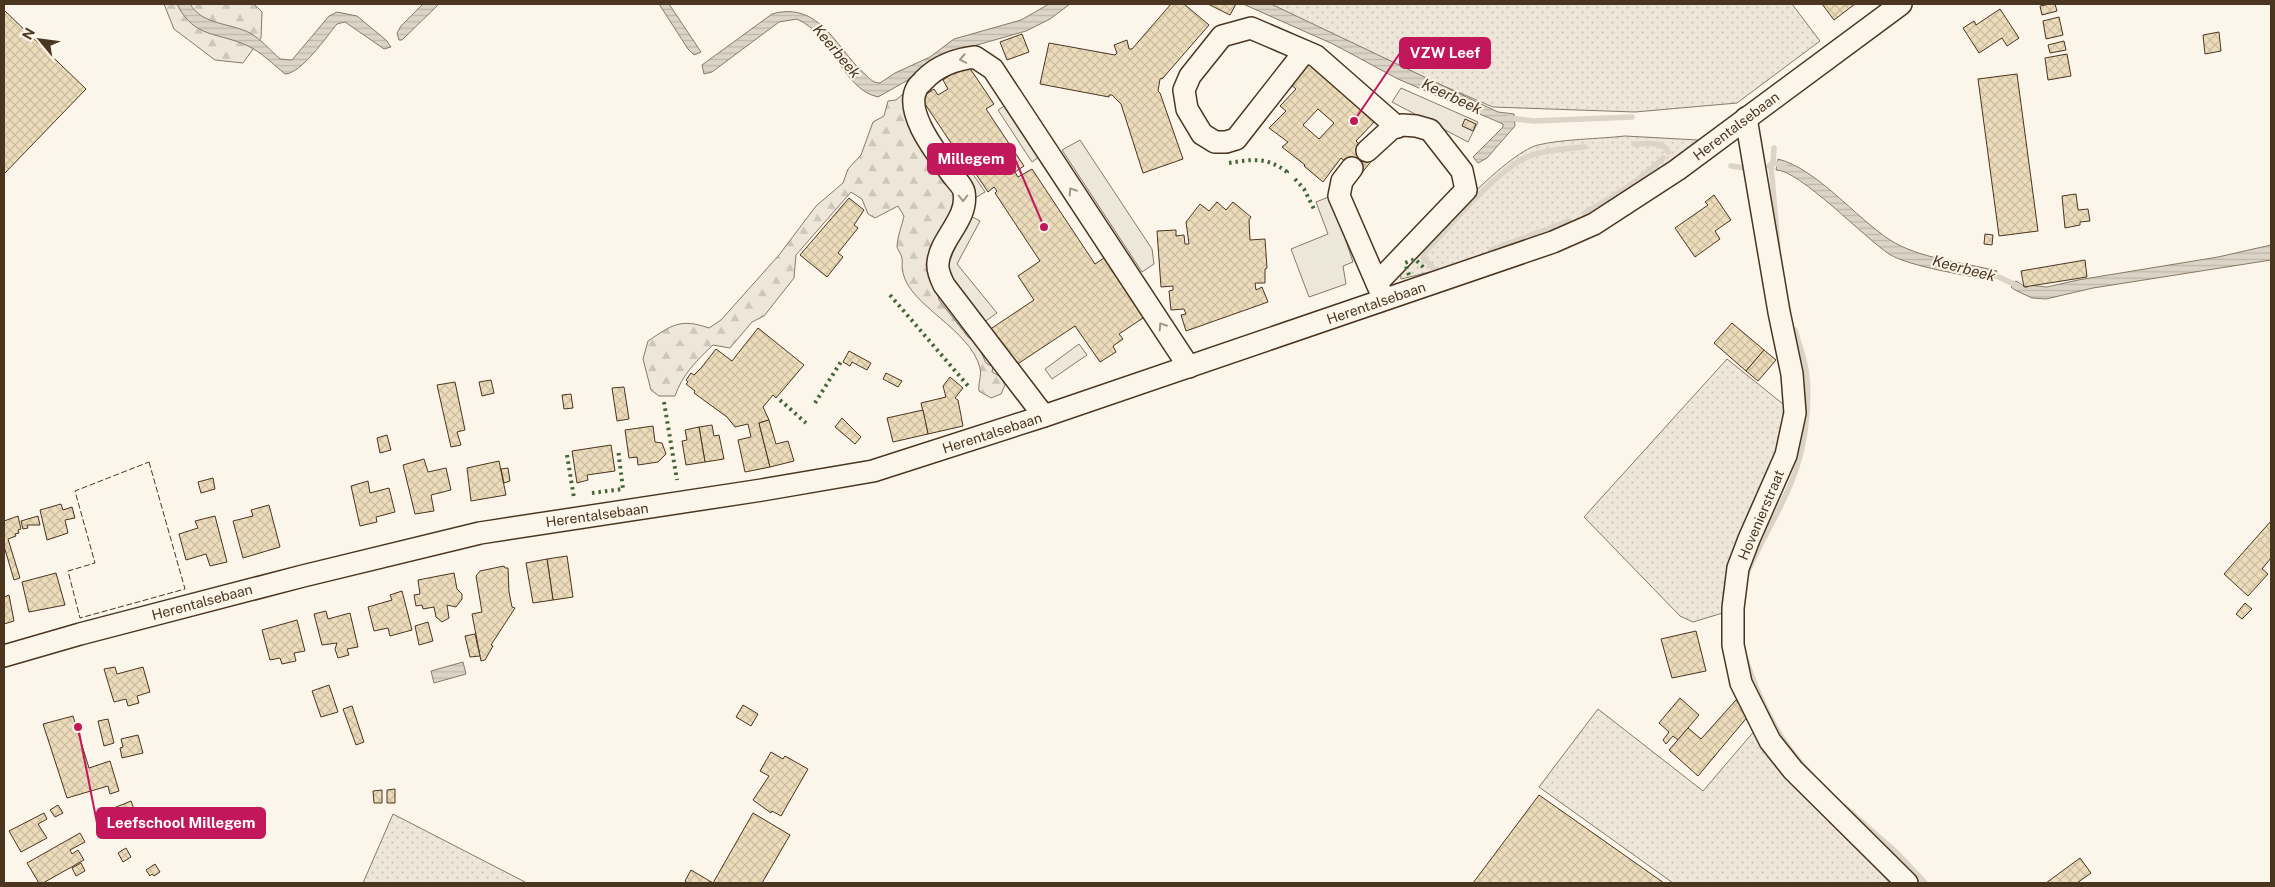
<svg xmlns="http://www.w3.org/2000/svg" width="2275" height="887" font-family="'Public Sans',sans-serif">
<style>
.green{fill:url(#green-dots);stroke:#887966}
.forest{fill:url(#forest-firs);stroke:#887966}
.parking{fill:#ede7d9;stroke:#887966}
.water{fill:url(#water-rules);stroke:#887966}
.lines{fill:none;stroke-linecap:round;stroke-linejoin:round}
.stream{stroke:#dcd4c6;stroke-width:5.5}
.building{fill:url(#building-cross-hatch);stroke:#4a3520;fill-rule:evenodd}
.minor-casing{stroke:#4a3520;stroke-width:24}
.minor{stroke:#fbf6e9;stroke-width:21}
.hedge{stroke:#436837;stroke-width:4;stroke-dasharray:2.5 4;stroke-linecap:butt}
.fence{stroke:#4a3520;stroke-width:1;stroke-dasharray:6 2.5;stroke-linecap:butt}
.oneway{stroke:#a29684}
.labels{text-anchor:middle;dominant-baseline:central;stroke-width:4;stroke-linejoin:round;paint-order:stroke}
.street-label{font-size:14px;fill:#4a3520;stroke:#fbf6e9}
.water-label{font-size:15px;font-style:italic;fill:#4a3520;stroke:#fbf6e9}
.leader{fill:none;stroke:#c2185b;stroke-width:2}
.callout-dot{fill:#c2185b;stroke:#fbf6e9;stroke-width:2}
.callout{fill:#c2185b;stroke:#c2185b;stroke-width:2}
.callout-label{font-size:15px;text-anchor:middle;font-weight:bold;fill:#fff}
</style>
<defs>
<pattern id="green-dots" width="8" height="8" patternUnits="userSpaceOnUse" patternTransform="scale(1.25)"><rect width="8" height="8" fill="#ede6d9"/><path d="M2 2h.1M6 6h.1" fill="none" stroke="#cdc6ba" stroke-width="1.8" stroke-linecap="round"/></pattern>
<pattern id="forest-firs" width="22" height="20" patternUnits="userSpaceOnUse" patternTransform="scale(1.25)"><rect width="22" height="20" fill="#ede6d9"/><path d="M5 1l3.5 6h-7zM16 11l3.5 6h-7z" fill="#cdc6ba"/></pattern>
<pattern id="water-rules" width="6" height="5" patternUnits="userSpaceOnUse" patternTransform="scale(1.25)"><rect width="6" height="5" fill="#dcd4c6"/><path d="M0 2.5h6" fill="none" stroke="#beb7aa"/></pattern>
<pattern id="building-cross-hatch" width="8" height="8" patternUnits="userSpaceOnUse" patternTransform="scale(1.25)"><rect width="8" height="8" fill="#ecdcbc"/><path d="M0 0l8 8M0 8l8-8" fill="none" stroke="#ccbda1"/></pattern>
</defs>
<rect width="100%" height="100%" fill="#fbf6e9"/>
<g class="green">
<path d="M1250,4H1792L1820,41L1737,103L1635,112L1493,107Z"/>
<path d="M1625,136L1698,140C1671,163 1644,185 1612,203C1550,239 1470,263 1401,279L1400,269C1427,241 1505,153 1538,145C1562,139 1599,139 1625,136Z"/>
<path d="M1727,359L1788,408L1782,438L1726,612L1693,622L1680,616L1584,517Z"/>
<path d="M1598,709L1703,791L1756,729L1891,883H1673L1539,787Z"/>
<path d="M393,814L527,883H363Z"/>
</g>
<g class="forest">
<path d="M164,4H254L262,12L261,38L243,63L215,60L174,29Z"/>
<path d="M903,94L909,97L958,197L930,252L926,265L929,276L936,285L939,300L968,337L977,343L986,363L993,367L992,372L1001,377L1005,385L1001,394L991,398L979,391C978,382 982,376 980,368C970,329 910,306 903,273C901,268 903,263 902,258C901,254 898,250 897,247C897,238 902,225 904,216L898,206L875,218L868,214L862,199L851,192L796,255L794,278L764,316L752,322L730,348L713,345C697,360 682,375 675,396H659L651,390L643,359L648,341C672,325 680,318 709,328L721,320L779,255L816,206L843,183L848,169L861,155L873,122L884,116L888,101L896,100Z"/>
</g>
<g class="parking">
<path d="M1401,88L1478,122L1468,142L1392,102Z"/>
<path d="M1009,103L1043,154L1032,162L998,110Z"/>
<path d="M1080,140L1152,249L1154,264L1142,272L1062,150Z"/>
<path d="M958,152L985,192L975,198L948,159Z"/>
<path d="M1331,196L1353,262L1343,266L1346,284L1309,297L1291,249L1328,234L1316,202Z"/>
<path d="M967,214L980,221L957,264L997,313L983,323L948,279L944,257Z"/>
<path d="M1079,344L1087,355L1052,379L1045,369Z"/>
</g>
<g class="water">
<path d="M177,4H190C202,25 231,23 250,33C262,40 270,50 280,59L292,60L329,16L337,12L357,16L386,40L391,47L384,49L345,22L337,24C327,36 301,74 285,74C274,65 261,52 248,46C219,32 194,39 177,4Z"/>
<path d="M423,4H439L402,40H399L397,33L401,26Z"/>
<path d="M659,4H669L701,52L694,55L688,49Z"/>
<path d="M1049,4H1070L1050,19L1026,31L963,49L878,97C842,89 833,35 797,19L779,22L712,72L704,74L702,65L772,14C821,0 837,51 867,76C871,80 874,83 880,83L895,73L930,57L954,39L1021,20Z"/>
<path d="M1243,4H1271L1498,112L1514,114L1515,126L1487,158L1478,163L1473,157L1503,127V124L1398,79L1333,44Z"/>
<path d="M1778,159C1817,169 1855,217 1890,240C1920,259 1962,262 1997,271L1993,281C1967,275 1910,267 1889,254C1866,239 1798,169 1776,170Z"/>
<path d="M2271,245V260L2093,288L2046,299L2032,298L2015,290L2011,287L2016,281L2027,288V285L2047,287L2078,280L2218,257Z"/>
<path d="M463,662L466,674L434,683L431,671Z"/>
</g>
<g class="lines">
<g class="stream">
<path d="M1509,118L1533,121L1632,117"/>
<path d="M1634,144C1646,144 1662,140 1668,152"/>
<path d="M1773,163L1774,148"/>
<path d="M1771,165L1778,248"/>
<path d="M1731,166L1745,168"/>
<path d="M1769,166L1773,163L1784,166"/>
<path d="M1585,213C1613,197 1640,181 1663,158"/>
<path d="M1491,250L1569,221"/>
<path d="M1434,269L1423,257L1425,252C1449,227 1498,169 1527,157C1545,150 1565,149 1584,147"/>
<path d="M1990,273L2020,287"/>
<path d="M1746,576C1759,544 1778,515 1791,483C1804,452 1810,411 1807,378C1806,361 1799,345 1795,330"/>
<path d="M1746,660C1760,701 1778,739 1808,771"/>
<path d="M1845,807L1896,852L1925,883"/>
<path d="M1884,874L1892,883"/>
</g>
</g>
<g class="building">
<path d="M1171,4H1184L1209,25L1163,78L1160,79L1158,91L1160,93L1183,159L1143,173L1121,104L1112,95H1109V97L1040,84L1049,43L1115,55L1117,53L1114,45L1127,40L1129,49H1132Z"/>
<path d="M1208,4H1236L1230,15Z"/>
<path d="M1822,4H1855L1834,20Z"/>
<path d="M2050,4H2055L2057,11L2042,15L2040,6Z"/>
<path d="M2000,9L2019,38L2007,46L2002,38L1979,53L1963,28L1974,21L1976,25Z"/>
<path d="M4,10L86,89L4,174Z"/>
<path d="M2059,17L2063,35L2046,39L2043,21Z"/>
<path d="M2219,32L2221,51L2205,54L2203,35Z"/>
<path d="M1022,34L1029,52L1007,60L1000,42Z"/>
<path d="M2064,41L2066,50L2050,53L2048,45Z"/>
<path d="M2067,54L2071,76L2048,80L2045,58Z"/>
<path d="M1310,62L1376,120L1356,141L1374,158L1360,175L1341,158L1323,182L1304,166L1305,165L1282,147L1288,142L1269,128L1286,111L1280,106L1296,89L1290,84ZM1318,109L1334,123L1319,139L1303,125Z"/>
<path d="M967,64L994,104L986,109L1024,166L1015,172L1018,177L1032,169L1095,264L1107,256L1146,316L1119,334L1123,339L1113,346L1116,352L1100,362L1075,326L1013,367L989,330L1034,300L1018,276L1040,261L995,193L997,191L994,187L988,192L956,144L953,146L921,98L934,89L938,95L948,89L943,80Z"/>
<path d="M2017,74L2038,231L1999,236L1978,79Z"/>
<path d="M1465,119L1476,124L1473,131L1462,126Z"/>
<path d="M2076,194L2078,210L2088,209L2090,221L2080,222V225L2065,228L2062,196Z"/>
<path d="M1714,195L1731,220L1715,231L1720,239L1695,257L1675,228L1708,205L1705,202Z"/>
<path d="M849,198L864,210L854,225L858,228L838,253L843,257L827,277L800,255Z"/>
<path d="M1217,202L1226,210L1233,202L1251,217L1249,220L1250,240L1265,239L1267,268L1265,269V283H1255L1256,290L1262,287L1268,302L1186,331L1181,315L1186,314L1184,309L1171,310L1169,291L1173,290V286L1161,287L1157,231L1176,230V236L1184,235L1185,244H1189L1186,222L1200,204L1209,211Z"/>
<path d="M1985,234L1993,235L1992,245L1984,244Z"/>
<path d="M2085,260L2087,277L2024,287L2021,271Z"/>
<path d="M1732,323L1764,350L1746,371L1714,343Z"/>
<path d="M758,328L804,365L776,398L773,395L763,407L769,420L759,423L770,467L745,472L738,440L751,437L748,424L735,427L727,417L694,393L695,391L686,384L688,382L686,380L691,373L694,375L701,368L716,349L732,361Z"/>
<path d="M1764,350L1776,360L1758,381L1746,371Z"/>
<path d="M849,351L871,363L867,370L852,362L850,366L843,362Z"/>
<path d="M886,373L902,381L898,387L883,379Z"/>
<path d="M950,377L963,388L955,398L958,400L963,426L928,434L921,403L946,397L943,386Z"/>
<path d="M491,380L494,393L482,396L479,382Z"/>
<path d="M455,382L465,430L457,432L461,445L451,447L437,385Z"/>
<path d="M624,387L629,419L617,421L612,388Z"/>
<path d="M571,394L573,408L564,409L562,395Z"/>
<path d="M923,410L928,434L893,442L887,418Z"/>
<path d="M842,418L861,437L855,444L835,427Z"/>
<path d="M769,420L776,444L788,441L794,461L770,467L759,423Z"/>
<path d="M712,425L714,436L719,435L724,459L705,462L699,427Z"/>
<path d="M653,426L655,442L662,443L666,454L658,462L638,465L637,457L629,458L625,430Z"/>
<path d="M699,427L705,462L686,465L682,441L687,440L685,430Z"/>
<path d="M387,435L391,450L380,453L377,438Z"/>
<path d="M611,445L615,471L587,475L588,480L577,483L572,451Z"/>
<path d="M424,459L428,472L446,468L451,490L431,495L434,511L415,514L403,465Z"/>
<path d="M499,461L506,495L471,501L467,468Z"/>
<path d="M508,468L510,481L504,483L501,469Z"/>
<path d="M213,478L215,489L201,493L198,482Z"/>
<path d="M368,481L370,493L389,488L395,512L376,517L377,522L360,526L351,486Z"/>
<path d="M61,504L63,510L72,507L75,518L65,520L68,533L47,540L40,510Z"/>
<path d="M269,505L280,547L243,558L233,521L253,516L251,510Z"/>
<path d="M18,516L21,529L18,530L19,533L15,534L16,536L8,539L20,578L14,580L4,546V521Z"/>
<path d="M38,516L40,525H27L28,528L23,529L21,521Z"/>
<path d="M215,516L227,562L210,566L206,554L186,560L179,534L198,528L195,521Z"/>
<path d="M2271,521V558L2262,569L2268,574L2248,596L2224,574Z"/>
<path d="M567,556L573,597L553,600L547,559Z"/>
<path d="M547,559L553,600L533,603L526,563Z"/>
<path d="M504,566L505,568H508L509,592L512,607L515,608L491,645L493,646L485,660L481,661L472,614L482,612L476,576L480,571Z"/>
<path d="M56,573L65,605L29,612L22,582Z"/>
<path d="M454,573L457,589L462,594V599L456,607L447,605L449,618L442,622L436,617L434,607L423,609L422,605L416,606L414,595L420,594L418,580Z"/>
<path d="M402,591L412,630L390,636L388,628L374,631L368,607L392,600L390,595Z"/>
<path d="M9,595L14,621L4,624V597Z"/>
<path d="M2245,603L2252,609L2242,619L2236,614Z"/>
<path d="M326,611L328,619L350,613L358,647L347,649L349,655L338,658L335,649L337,643L322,645L314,614Z"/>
<path d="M297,620L305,651L294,653L296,661L282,664L280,658L270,660L262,630Z"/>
<path d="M428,622L433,641L419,645L415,626Z"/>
<path d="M1696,631L1706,671L1672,678L1661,639Z"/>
<path d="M475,634L480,656L470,657L465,636Z"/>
<path d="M115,667L117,674L143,667L150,692L137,696L139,703L128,706L126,699L114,702L104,669Z"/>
<path d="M329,685L338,712L321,717L312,691Z"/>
<path d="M1680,698L1699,715L1678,740L1673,736L1666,744L1663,740L1669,732L1659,723Z"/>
<path d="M1736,700L1749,715L1698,776L1669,750L1688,728L1701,739Z"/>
<path d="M743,705L758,714L751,726L736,717Z"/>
<path d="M352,706L364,742L356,745L343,709Z"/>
<path d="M73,716L89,768L110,761L119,791L110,794L108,786L67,798L43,724Z"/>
<path d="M108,719L114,743L104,746L98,721Z"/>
<path d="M138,735L143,753L122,758L120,748L123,747L121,739Z"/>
<path d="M771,752L783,759L785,756L808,769L781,816L772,811L771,813L753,800L769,776L760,771Z"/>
<path d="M395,789V803H387V790Z"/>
<path d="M382,790V803H374L373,791Z"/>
<path d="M1539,795L1664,883H1473Z"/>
<path d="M131,801L142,830L126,836L118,814L111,817L109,810Z"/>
<path d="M58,805L63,813L55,817L50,810Z"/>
<path d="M44,813L47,819L38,824L47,838L21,852L9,831Z"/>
<path d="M753,813L790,835L762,883H688L685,881L691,870L713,883Z"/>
<path d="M80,833L85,842L70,850L72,854L78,850L84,860L43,883H39L27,863Z"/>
<path d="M126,848L131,857L123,862L118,853Z"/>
<path d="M2080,858L2091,873L2077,883H2046Z"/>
<path d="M81,863L85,871L76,876L72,868Z"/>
<path d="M155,864L160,872L154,876L152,874L150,876L146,870Z"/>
</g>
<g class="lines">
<defs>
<g id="minor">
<path d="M1305,51L1236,139L1226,142H1215L1202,134L1187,109L1184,90L1190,76L1222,36L1251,28L1316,56L1397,127"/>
<path d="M1746,118L1779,312L1792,374L1795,413L1786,455L1749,539L1738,568L1733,608V645L1741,683L1770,741L1793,770L1907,883"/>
<path d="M1367,151L1391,129L1402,125L1416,126L1430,130L1462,171L1466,190L1377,283"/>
<path d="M1352,168L1342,181L1339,196L1382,295"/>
<path d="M1044,416L944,285C941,279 937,270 938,263C940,238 969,219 964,192C963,186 955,179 951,173C938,155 903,112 917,88C918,85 922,83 924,80C937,66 957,59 975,57L993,69L1189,367"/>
<path d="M4,656L80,634L303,576L480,533L762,490L873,471L1044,416L1553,242L1594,224L1677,170L1901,4"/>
</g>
</defs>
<use href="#minor" class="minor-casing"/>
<use href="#minor" class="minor"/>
<g class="hedge">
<path d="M1229,163C1253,159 1267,157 1287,172L1285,174"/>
<path d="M1295,179L1304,189L1315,211"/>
<path d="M1409,275L1405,263L1415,259L1426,270"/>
<path d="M890,295L969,387"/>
<path d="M780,400L806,423"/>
<path d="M664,402L677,480"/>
<path d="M815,403L842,360"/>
<path d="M567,455L574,498"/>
<path d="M592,493L623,489L618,449"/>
</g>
<path class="fence" d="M149,462L185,589L80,618L68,571L95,563L75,491Z"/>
</g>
<defs><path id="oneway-chevron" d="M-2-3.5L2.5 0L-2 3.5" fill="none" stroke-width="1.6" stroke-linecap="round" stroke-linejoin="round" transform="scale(1.25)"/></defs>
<g class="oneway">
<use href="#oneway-chevron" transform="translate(963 59) rotate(169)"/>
<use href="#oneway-chevron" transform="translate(1072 191) rotate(-123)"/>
<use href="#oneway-chevron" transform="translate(963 198) rotate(90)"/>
<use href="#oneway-chevron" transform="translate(1162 326) rotate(-123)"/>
</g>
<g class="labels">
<g class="street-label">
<text transform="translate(1736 126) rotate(-37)">Herentalsebaan</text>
<text transform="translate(1376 303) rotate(-19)">Herentalsebaan</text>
<text transform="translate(992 433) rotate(-18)">Herentalsebaan</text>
<text transform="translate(597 515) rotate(-8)">Herentalsebaan</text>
<text transform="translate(1761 515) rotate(-67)">Hovenierstraat</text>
<text transform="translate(202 602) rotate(-15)">Herentalsebaan</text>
</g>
<g class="water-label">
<text transform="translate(837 51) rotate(50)">Keerbeek</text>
<text transform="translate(1452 96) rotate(25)">Keerbeek</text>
<text transform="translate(1964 268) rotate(15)">Keerbeek</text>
</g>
</g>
<path class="leader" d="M1354 121L1400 53M1044 227L1015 159M78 727L97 823"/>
<g class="callout-dot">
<circle cx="1354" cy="121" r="5"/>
<circle cx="1044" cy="227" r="5"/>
<circle cx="78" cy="727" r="5"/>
</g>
<g class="callout">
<rect x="1400" y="38" width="90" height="30" rx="5"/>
<rect x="928" y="144" width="87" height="30" rx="5"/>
<rect x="97" y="808" width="168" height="30" rx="5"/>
</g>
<g class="callout-label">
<text x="1445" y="58">VZW Leef</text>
<text x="971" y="164">Millegem</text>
<text x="181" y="828">Leefschool Millegem</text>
</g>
<rect width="2275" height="887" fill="none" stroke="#4a3520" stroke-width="10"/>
<g transform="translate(40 40) rotate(299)" stroke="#fbf6e9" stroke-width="4" paint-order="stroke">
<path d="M0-4L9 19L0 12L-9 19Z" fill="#4a3520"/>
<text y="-8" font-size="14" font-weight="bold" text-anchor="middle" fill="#4a3520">N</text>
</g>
</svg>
